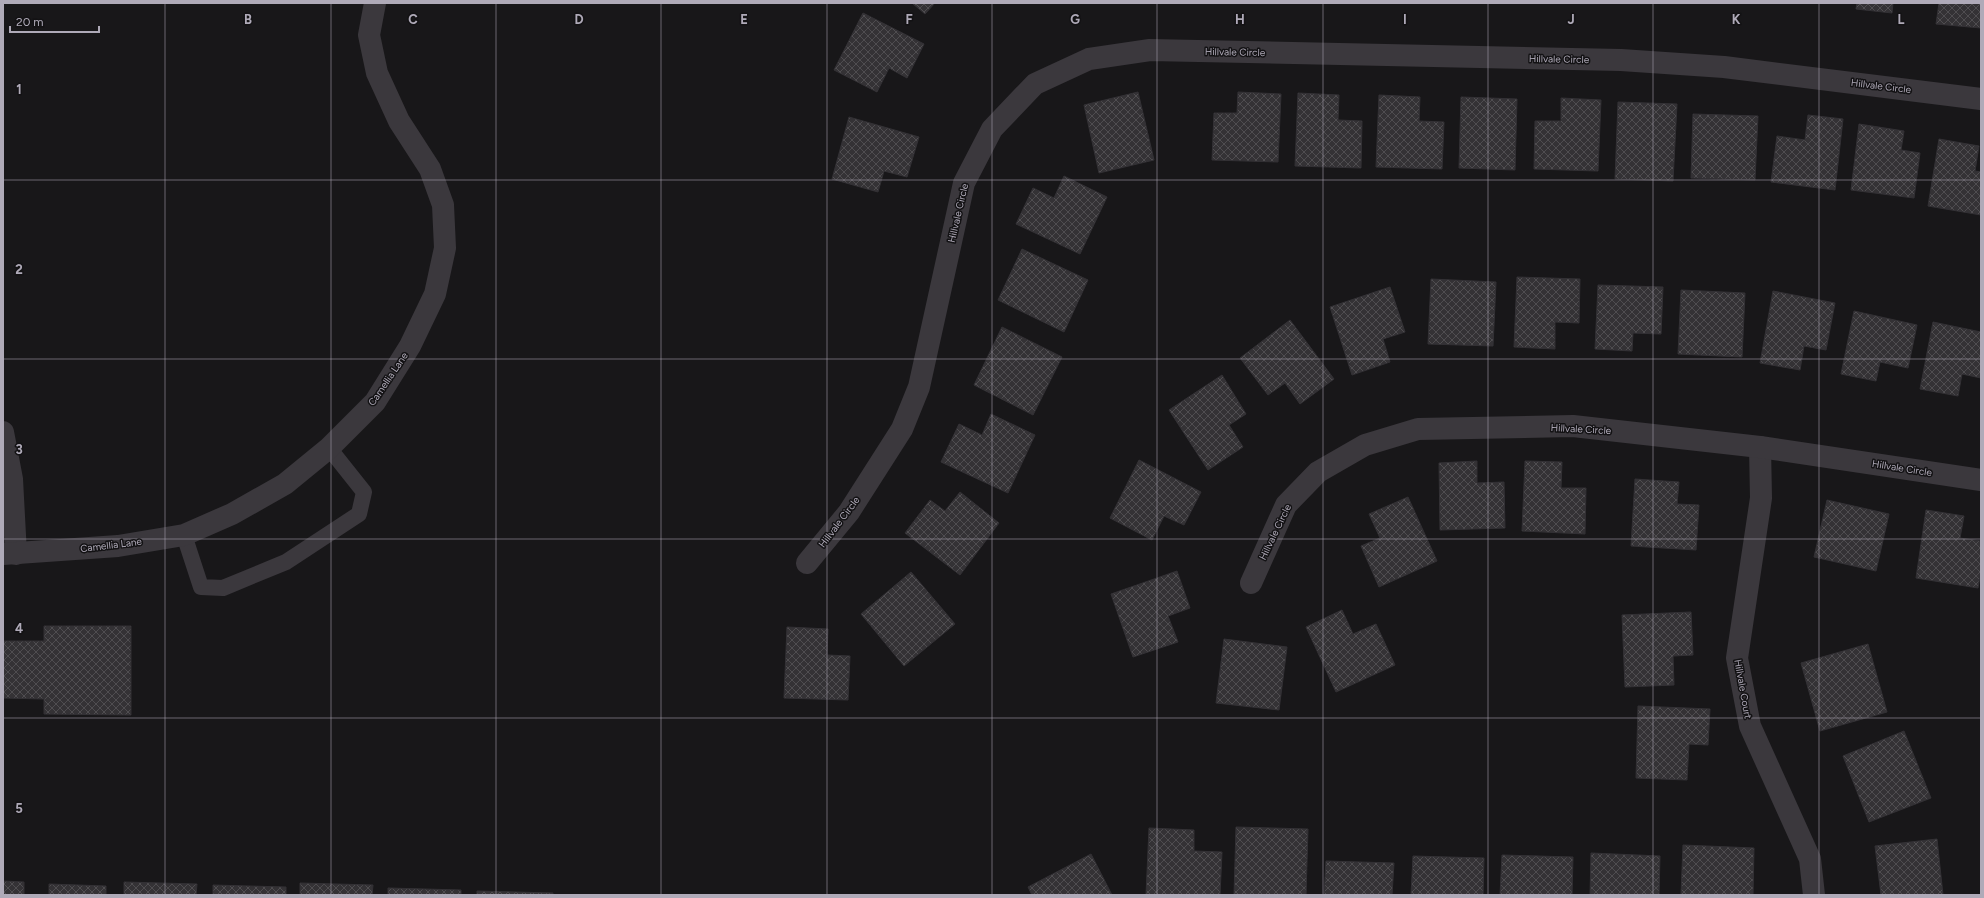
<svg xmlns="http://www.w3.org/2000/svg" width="1984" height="898" font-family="Figtree,sans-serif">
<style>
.building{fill:url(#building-cross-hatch);stroke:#333135}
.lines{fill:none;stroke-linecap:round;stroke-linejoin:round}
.lane{stroke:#3b383d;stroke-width:16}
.street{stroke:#3b383d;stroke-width:22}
.grid{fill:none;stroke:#afaab8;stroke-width:1;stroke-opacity:0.55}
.labels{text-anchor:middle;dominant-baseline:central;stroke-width:3;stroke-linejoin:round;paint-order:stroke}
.street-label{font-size:10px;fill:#afaab8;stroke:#131214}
.grid-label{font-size:13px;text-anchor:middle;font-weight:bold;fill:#afaab8;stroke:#131214;stroke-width:3;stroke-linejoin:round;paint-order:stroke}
</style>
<defs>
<pattern id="building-cross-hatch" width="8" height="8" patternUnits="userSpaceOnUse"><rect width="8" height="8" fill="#343235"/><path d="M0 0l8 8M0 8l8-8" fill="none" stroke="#4f4d50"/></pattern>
</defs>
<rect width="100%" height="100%" fill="#181719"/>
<g class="building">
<path d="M912,3H935L925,14Z"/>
<path d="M1857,3H1893L1892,13L1856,9Z"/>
<path d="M1939,3H1981V28L1936,24Z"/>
<path d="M863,13L924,44L907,78L889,68L877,92L834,70Z"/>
<path d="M1138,92L1154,160L1099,173L1084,105Z"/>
<path d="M1238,92L1281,94L1278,162L1212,160L1214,113H1237Z"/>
<path d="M1298,93L1339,95L1338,120L1362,121L1361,168L1295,166Z"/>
<path d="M1379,95L1420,97L1419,121L1444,122L1442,169L1376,167Z"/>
<path d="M1461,97L1517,99L1515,170L1459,168Z"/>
<path d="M1561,98L1601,100L1598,171L1534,169L1535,121H1561Z"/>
<path d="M1618,102L1677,104L1673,181L1615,179Z"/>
<path d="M1693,114L1758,116L1755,180L1691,178Z"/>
<path d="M1808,115L1843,119L1835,190L1771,182L1777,136L1805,140Z"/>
<path d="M849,117L919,137L907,177L884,171L878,192L832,179Z"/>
<path d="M1859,124L1904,131L1901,150L1920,153L1914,198L1851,190Z"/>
<path d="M1939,139L1979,146L1975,171L1981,172V215L1928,206Z"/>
<path d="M1064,176L1107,197L1080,254L1016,224L1033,188L1054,198Z"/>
<path d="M1022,249L1088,280L1064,332L998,300Z"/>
<path d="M1517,277L1580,279L1579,323L1555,322V349L1514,347Z"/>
<path d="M1431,279L1496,282L1493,346L1428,344Z"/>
<path d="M1598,285L1663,287L1661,334L1633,333L1632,351L1595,349Z"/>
<path d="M1390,287L1405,332L1383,339L1390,362L1352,375L1330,307Z"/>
<path d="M1681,290L1745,293L1742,357L1678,354Z"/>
<path d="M1773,291L1835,303L1826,350L1804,346L1800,370L1760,363Z"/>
<path d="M1854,311L1917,325L1908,368L1880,362L1876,381L1841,374Z"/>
<path d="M1290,320L1334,379L1300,404L1285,383L1268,395L1240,358Z"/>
<path d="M1933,322L1981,332V378L1962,374L1958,396L1920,389Z"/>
<path d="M1002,327L1062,357L1033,415L974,385Z"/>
<path d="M1222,375L1246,414L1229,425L1243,447L1208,470L1169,410Z"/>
<path d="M991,414L1035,435L1008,493L941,462L959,424L982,435Z"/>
<path d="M1139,460L1201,492L1184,525L1164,516L1152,540L1110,518Z"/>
<path d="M1477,461V483L1504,482L1505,528L1440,530L1439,463Z"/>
<path d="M1525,461L1562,462L1561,488H1586L1585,534L1522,531Z"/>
<path d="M1635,479L1679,482L1677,504L1699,505L1696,550L1631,546Z"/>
<path d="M960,492L999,523L960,575L905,533L930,500L945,511Z"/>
<path d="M1408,497L1437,561L1379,587L1361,546L1380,538L1369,514Z"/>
<path d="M1827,500L1889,514L1876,571L1814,557Z"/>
<path d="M1926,510L1964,516L1960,538L1981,541V570L1978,588L1916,578Z"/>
<path d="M1177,571L1190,608L1168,616L1178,642L1133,657L1111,594Z"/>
<path d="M911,572L955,624L904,666L861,614Z"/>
<path d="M1342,610L1353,634L1376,624L1395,665L1336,692L1306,627Z"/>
<path d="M1691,612L1693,655L1673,656L1674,685L1625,687L1622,615Z"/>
<path d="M44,626H131V715L44,714V699L3,698V641H44Z"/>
<path d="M787,627L828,629L827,655L850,656L848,700L784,698Z"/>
<path d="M1224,639L1287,647L1279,710L1216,703Z"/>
<path d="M1868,644L1887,712L1820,731L1801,663Z"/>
<path d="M1638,706L1710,709L1708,745L1689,744L1687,780L1636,778Z"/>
<path d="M1904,731L1931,798L1869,822L1843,756Z"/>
<path d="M1236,827L1308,829L1306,895H1234Z"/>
<path d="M1149,828L1194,830V851L1222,852L1220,895H1146Z"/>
<path d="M1937,839L1943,895H1881L1875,846Z"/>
<path d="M1683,845L1754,848L1753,895H1681Z"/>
<path d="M1591,853L1660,856L1659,895H1590Z"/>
<path d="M1091,854L1112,895H1032L1028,887Z"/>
<path d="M1502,855L1573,857L1572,895H1500Z"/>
<path d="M1413,856L1484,858L1483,895H1411Z"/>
<path d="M1326,861L1394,863L1392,895H1324Z"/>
<path d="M3,881L24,882V895H3Z"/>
<path d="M124,882L197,884L196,895H124Z"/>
<path d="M300,883L373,885L372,895H300Z"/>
<path d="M49,884L106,886V895H49Z"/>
<path d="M213,885L286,887V895H213Z"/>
<path d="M388,888L461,890V895H388Z"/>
<path d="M477,891L553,893V895H477Z"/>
</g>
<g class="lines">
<path class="lane" d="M184,535L201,587L223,588L286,562L359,514L364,492L329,448"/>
<g class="street">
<path d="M3,432L12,479L16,554"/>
<path d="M1760,447L1761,498L1737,658L1750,726L1810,859L1814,895"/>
<path d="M3,554L118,546L184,535L232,514L285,484L329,448L375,402L410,346L435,294L445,248L443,205L430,169L399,121L377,73L369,35L375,3"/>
<path d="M807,563L849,512L902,429L919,387L964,183L992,129L1035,84L1089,59L1150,50L1621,60L1724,67L1981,99"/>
<path d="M1251,583L1286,505L1318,472L1365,445L1418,429L1573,426L1760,447L1981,480"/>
</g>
</g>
<path class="grid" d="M165,3V895M331,3V895M496,3V895M661,3V895M827,3V895M992,3V895M1157,3V895M1323,3V895M1488,3V895M1653,3V895M1819,3V895M3,180H1981M3,359H1981M3,539H1981M3,718H1981"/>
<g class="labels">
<g class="street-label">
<text transform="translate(1235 52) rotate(1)">Hillvale Circle</text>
<text transform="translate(1559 59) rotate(1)">Hillvale Circle</text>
<text transform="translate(1881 86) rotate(7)">Hillvale Circle</text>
<text transform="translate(958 213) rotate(-77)">Hillvale Circle</text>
<text transform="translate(388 379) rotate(-56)">Camellia Lane</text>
<text transform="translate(1581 429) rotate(3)">Hillvale Circle</text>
<text transform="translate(1902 468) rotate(9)">Hillvale Circle</text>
<text transform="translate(839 522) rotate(-53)">Hillvale Circle</text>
<text transform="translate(1275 532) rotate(-64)">Hillvale Circle</text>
<text transform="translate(111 545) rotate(-7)">Camellia Lane</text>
<text transform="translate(1743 689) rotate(80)">Hillvale Court</text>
</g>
</g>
<g class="grid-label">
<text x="248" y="24">B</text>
<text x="413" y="24">C</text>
<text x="579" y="24">D</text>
<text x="744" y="24">E</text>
<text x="909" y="24">F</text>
<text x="1075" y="24">G</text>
<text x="1240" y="24">H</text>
<text x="1405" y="24">I</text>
<text x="1571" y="24">J</text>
<text x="1736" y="24">K</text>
<text x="1901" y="24">L</text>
<text x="19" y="94">1</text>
<text x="19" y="274">2</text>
<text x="19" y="454">3</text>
<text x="19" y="633">4</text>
<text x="19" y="813">5</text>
</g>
<rect width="1984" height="898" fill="none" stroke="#afaab8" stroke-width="8"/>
<path d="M10 26v6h89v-6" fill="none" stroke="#afaab8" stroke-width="2"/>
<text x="16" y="26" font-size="12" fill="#afaab8" stroke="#131214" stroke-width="3" paint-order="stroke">20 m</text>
</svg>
